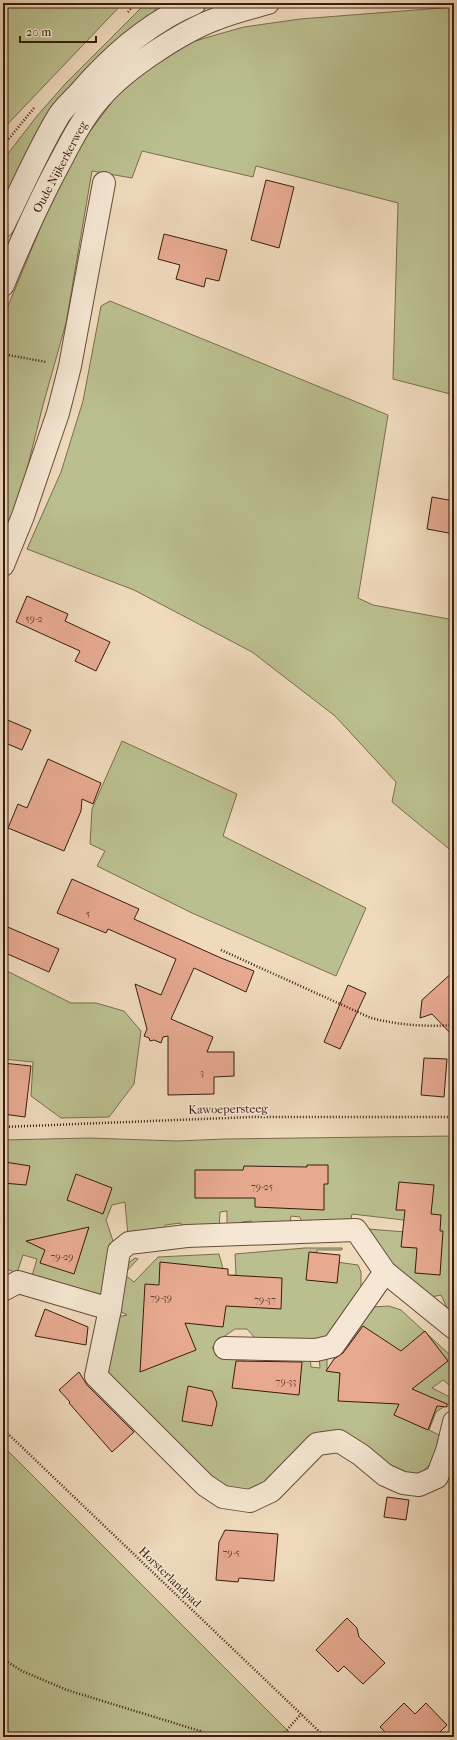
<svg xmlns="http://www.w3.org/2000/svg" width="457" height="1740" font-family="'IM FELL French Canon',serif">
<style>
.green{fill:#bbbf8f;stroke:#7a6d4e}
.building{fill:#e7aa91;stroke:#3a1b0d}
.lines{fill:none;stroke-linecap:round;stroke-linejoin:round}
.minor-casing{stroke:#674b39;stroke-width:24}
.path{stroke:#3a1b0d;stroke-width:2.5;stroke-dasharray:1 2;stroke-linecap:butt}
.minor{stroke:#f5e7d3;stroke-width:22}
.labels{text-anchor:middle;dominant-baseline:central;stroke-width:3;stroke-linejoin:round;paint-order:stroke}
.number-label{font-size:10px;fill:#653f2e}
.street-label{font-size:12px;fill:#3a1b0d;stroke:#f5e7d3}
</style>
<rect width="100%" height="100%" fill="#efdabc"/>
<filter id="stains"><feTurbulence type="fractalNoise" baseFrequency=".005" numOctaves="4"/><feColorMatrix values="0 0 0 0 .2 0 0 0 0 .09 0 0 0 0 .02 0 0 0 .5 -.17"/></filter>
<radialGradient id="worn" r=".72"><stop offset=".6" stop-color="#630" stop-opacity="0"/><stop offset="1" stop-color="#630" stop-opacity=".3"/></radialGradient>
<g class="green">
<path d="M3,3H123L3,129Z"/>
<path d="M146,3H158L153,15L32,143L3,199V160L37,116L66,83Z"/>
<path d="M454,7V395L393,379L398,203L256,166L253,177L142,151L132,178L92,171L66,323L43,405L18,505L3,544V318L62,176L88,134L115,98L135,79L168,55L192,42L219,34L244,27L300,19Z"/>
<path d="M110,301L388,415L358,598L373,605L454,620V853L392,802L396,782L335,716L252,652L134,590L27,549L61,472L83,401L101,306Z"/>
<path d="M122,741L237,794L223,836L366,908L336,976L192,913L97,866L105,851L90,844L92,809Z"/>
<path d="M3,969L71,1003H96L124,1011L141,1031L134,1084L109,1117L61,1118L31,1096L33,1062L3,1059Z"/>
<path d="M454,1136V1237H452L450,1244L454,1245V1316L450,1314L441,1295L421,1299L392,1269L368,1229L418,1233L421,1222L352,1214L350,1224L303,1226L300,1217L291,1216L290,1225L251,1227V1221L242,1222L241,1228H227V1211L220,1212L219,1229L181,1231V1223L165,1225L164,1236H128L125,1202L112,1205L106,1220L113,1241L107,1290L99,1296L31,1279L37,1259L23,1255L17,1273L9,1270L3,1271V1140L89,1138L177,1141L224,1139Z"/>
<path d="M305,1248H342V1250H317L316,1259L358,1265L361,1272V1294L329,1340L315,1346H280L256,1339L247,1329H235L219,1340L212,1348L227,1357L244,1356L243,1380L271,1381L272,1358H310L311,1367L320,1368L319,1357L327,1356V1369L361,1371L369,1353L341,1341L360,1314L372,1307L389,1306L401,1310L451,1356L454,1360V1389L443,1380L432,1388L454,1399V1400L436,1412L429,1430L441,1436L430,1464L417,1478L405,1479L396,1475L350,1441L331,1434L310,1439L290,1457L266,1485L257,1491L246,1493L220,1488L107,1374L117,1317L127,1315L118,1310L123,1273L127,1264L135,1258L138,1259L124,1274L134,1282L158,1257L219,1254L225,1276L236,1275L235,1254Z"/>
<path d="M3,1446L294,1737H3Z"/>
</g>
<g class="building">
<path d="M266,180L294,187L279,248L251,240Z"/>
<path d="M164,234L227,250L219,281L206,278L204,287L176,279L180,265L158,259Z"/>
<path d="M432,497L454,501V534L427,529Z"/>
<path d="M27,596L68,614L65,621L110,642L96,671L75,661L80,651L16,622Z"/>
<path d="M3,718L31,730L22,750L3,742Z"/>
<path d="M48,759L101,783L93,804L82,799L81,811L64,851L8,828L18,804L27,808Z"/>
<path d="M72,879L139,909L134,919L221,958L254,971L246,992L194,968L171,1019L213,1037L207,1052H234V1076L214,1077V1094L168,1095V1036L163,1037L161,1043L154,1040L150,1041L149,1038L144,1036L147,1029L135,984L161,995L176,959L108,929L106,933L57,913Z"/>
<path d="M3,925L59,949L49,972L3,952Z"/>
<path d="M454,971V1037L432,1014L420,1018L422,1000Z"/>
<path d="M348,985L366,993L340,1049L324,1042Z"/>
<path d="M424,1058L447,1059L444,1097L421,1095Z"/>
<path d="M3,1063L31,1066L25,1117L3,1114Z"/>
<path d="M5,1162L30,1166L26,1185L3,1183Z"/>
<path d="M307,1165H328V1184H324V1210L255,1207V1198H195V1170H243L244,1166L307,1167Z"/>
<path d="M76,1174L112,1188L103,1214L67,1200Z"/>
<path d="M399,1182L434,1185L431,1214L441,1215L440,1231H443L440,1275L415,1273L417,1248L401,1247L405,1210H396Z"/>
<path d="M89,1227L74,1274L40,1263L45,1250L26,1241Z"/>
<path d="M309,1252L340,1255L337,1283L306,1280Z"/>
<path d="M160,1262L228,1269V1275L282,1278L281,1309L226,1306L223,1327L185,1323L196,1350L140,1372L145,1284L159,1285Z"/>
<path d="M45,1309L88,1327L86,1345L35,1336Z"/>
<path d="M363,1326L401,1351L425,1331L448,1361L412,1389L447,1404V1407L437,1406L428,1430L394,1415L399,1404L338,1401L340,1373L326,1371L334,1359L343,1353Z"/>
<path d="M236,1361L302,1362L299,1395L232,1388Z"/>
<path d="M79,1372L87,1385L134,1432L112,1452L69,1403L70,1402L59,1390Z"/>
<path d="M188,1386L212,1391L217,1403L212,1426L182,1421Z"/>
<path d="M387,1497L409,1500L406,1520L384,1517Z"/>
<path d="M225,1530L278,1534L274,1581L239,1578L238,1582L216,1580L219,1542Z"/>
<path d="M347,1618L357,1628L359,1637L385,1663L363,1684L344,1666L338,1672L316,1650Z"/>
<path d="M404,1703L415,1714L426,1703L447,1725L435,1737H390L380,1727Z"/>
</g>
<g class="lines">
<defs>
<g id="minor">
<path d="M3,226C21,190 37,152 58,117C63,108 73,100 80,92C112,55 149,22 195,3"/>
<path d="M3,285C20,244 38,203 59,164C71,141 83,117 101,97C125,69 181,32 216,19C233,12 250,8 268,3"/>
<path d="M3,565L23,516L58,413L70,366L104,183"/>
<path d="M3,1290L18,1282L110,1309"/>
<path d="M454,1328L385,1272L356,1230L187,1236L129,1243L119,1251L110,1309L96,1376L205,1485L223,1497L250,1501L271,1491L317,1444L339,1441L361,1455L385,1475L403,1483L419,1485L437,1477L447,1451L454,1422"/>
<path d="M225,1348L316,1350L333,1346L385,1272"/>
</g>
</defs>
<use href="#minor" class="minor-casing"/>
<g class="path">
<path d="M128,12L136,3"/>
<path d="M3,146L34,108"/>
<path d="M3,354L46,362"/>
<path d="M221,950L371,1018C398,1025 426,1027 454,1025"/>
<path d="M3,1127L251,1117H454"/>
<path d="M3,1429L325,1737"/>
<path d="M3,1659L22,1671L67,1690L200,1731L201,1737"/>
<path d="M281,1737L301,1714"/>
</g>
<use href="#minor" class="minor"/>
</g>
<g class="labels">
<g class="number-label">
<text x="34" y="619">59-2</text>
<text x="88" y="914">5</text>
<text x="202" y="1073">3</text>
<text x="262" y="1187">79-25</text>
<text x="62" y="1257">79-29</text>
<text x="161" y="1298">79-39</text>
<text x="265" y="1300">79-37</text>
<text x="286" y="1382">79-33</text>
<text x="231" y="1553">79-5</text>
</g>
<g class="street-label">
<text transform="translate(60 167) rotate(-62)">Oude Nijkerkerweg</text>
<text transform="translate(228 1109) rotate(-1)">Kawoepersteeg</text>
<text transform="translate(170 1577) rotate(44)">Horsterlandpad</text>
</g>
</g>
<rect width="457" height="1740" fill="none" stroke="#efdabc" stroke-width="16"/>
<rect x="4" y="4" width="449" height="1732" fill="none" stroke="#3a1b0d" stroke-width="2"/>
<rect x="8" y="8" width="441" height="1724" fill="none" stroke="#3a1b0d"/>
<path d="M20 36v6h76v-6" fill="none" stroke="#3a1b0d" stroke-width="2"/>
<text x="26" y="36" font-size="12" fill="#3a1b0d" stroke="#f5e7d3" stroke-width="3" paint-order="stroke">20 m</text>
<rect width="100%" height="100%" filter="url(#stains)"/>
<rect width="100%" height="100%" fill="url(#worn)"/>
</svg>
